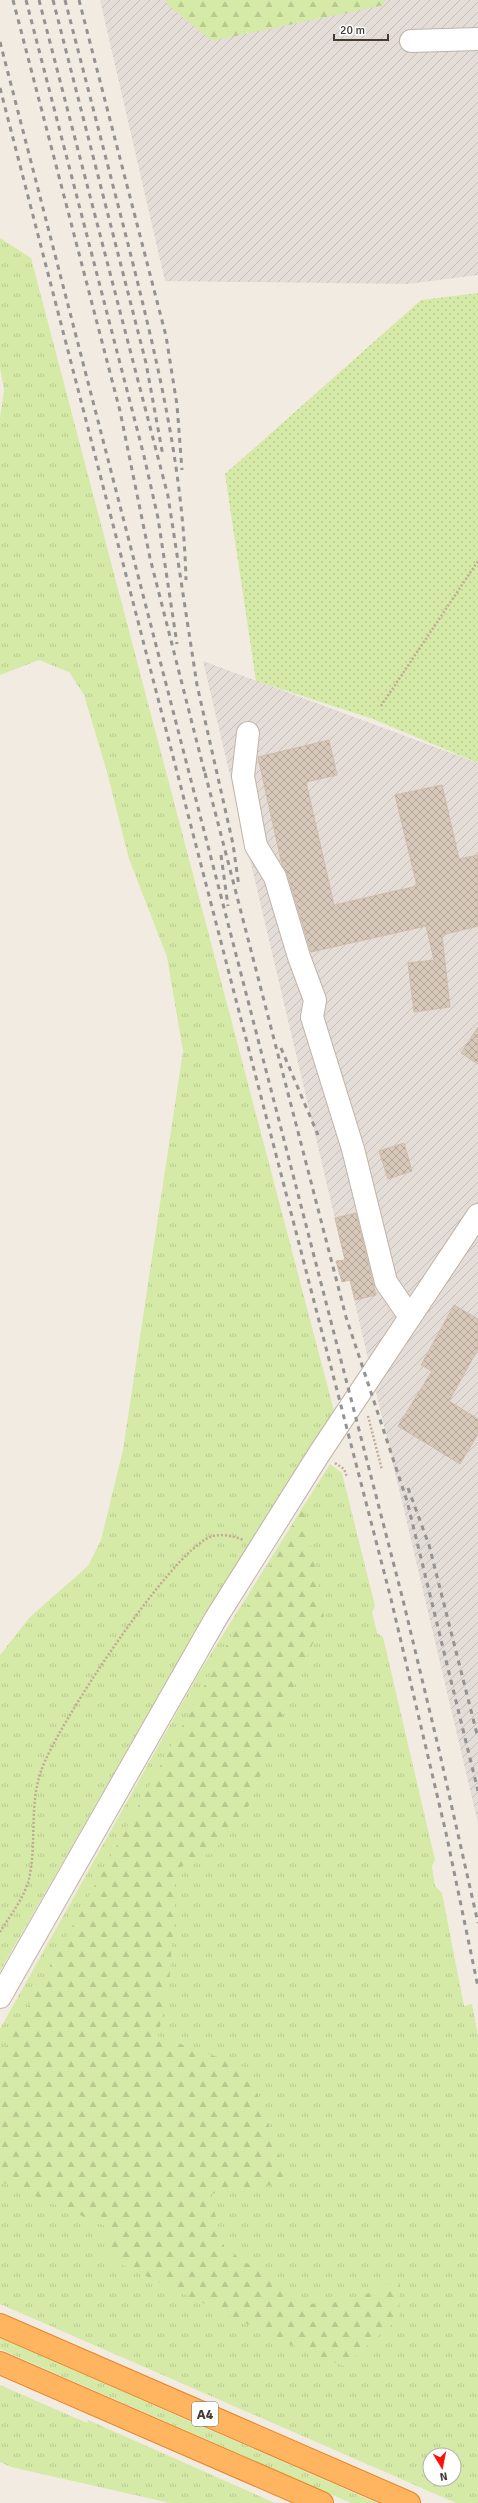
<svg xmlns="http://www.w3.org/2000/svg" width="478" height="2503" font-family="Signika,sans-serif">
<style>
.industrial{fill:url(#industrial-furrows)}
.grass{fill:url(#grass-tufts);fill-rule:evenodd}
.forest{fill:url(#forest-firs)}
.park{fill:url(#park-dots)}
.building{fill:url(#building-cross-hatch);stroke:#d0bca9}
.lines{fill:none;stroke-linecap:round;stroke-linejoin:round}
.minor-casing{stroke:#c1b4a7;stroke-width:24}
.highway-casing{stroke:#e78627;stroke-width:24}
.path{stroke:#c1ab94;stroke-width:2.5;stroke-dasharray:2 2;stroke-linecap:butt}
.minor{stroke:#fff;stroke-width:22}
.highway{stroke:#ffb460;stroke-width:22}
.rail{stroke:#939393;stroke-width:3;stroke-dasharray:5 5;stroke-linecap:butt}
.labels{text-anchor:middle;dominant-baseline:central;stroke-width:3;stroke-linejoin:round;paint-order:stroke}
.shield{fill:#fff;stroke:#7c7670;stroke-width:1}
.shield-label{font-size:14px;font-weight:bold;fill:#443b32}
</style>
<defs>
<pattern id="industrial-furrows" width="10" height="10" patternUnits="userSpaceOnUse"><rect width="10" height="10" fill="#e4dcd7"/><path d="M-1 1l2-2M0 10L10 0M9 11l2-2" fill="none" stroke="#c5beb9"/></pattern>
<pattern id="grass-tufts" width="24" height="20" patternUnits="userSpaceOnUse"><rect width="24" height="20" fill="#d5eaa7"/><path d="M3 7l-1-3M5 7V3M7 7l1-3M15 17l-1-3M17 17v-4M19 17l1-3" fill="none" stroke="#b8ca90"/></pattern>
<pattern id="forest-firs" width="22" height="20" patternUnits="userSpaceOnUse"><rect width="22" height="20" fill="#d5eaa7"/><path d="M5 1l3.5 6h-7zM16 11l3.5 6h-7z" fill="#b8ca90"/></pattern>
<pattern id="park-dots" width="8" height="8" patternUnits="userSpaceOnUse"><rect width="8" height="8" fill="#d5eaa7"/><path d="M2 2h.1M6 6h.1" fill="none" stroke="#b8ca90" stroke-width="1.8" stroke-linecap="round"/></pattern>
<pattern id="building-cross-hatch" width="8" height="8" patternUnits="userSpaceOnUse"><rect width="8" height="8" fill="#d8c8ba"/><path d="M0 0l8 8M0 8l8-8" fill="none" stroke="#b1a498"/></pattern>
</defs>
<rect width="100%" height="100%" fill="#f2ebe2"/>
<g class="industrial">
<path d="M100,0H478V275L407,284L165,281Z"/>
<path d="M203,661L478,763V1823Z"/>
</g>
<g class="grass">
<path d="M0,238L31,258L334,1411L215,1598L0,1971V1655L30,1617L88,1566L101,1540L123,1450L183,1051L167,957L129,859L107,772L84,695L69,672L39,660L0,675V418L4,390L0,367Z"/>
<path d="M330,1464L342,1473L375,1606L372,1612L377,1633L383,1637L435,1860L432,1866L435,1886L442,1893L464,2006L472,2004L478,2036V2503H456L0,2304V2029L199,1673ZM430,2455H454V2479H430Z"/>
<path d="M0,2338L336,2485L377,2503H351L0,2349Z"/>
<path d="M0,2385L87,2423L88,2420L275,2503H170L11,2467L0,2462Z"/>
</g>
<g class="forest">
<path d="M165,0H385L384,5L212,41L169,6Z"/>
<path d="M303,1506L324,1617L288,1702L250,1804L214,1851L175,1870L174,1922L169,1984L158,2036L248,2068L289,2182L210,2194L224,2248L308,2304L352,2301L400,2278L399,2318L344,2366L289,2344L110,2259L108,2227L0,2181V2058Z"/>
</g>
<path class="park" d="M478,293V763L373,719L256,681L225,474L421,300Z"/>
<g class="building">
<path d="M329,740L337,775L306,782L334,905L417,886L395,795L442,785L459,859L478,855V926L442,935L450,1007L414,1012L408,963L434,960L426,926L311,952L287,873L282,865L258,757Z"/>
<path d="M478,1027V1064L461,1053Z"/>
<path d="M404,1143L412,1171L388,1179L379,1151Z"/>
<path d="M356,1213L376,1295L355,1300L350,1280L342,1282L336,1261L345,1260L335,1218Z"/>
<path d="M454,1305L478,1319V1349L449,1401L478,1419V1434L460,1464L398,1426L432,1371L421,1365Z"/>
</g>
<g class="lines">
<defs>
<g id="minor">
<path d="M411,41L478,39"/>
<path d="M248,733L243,776L256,846L275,877L299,957L315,1000L312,1017L353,1149L386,1282L410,1317"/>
<path d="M0,1997L216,1618L319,1454L478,1215"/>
</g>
<g id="highway">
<path d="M0,2325L409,2503"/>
<path d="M0,2363L322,2503"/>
</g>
</defs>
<use href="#minor" class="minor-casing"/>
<use href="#highway" class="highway-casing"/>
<g class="path">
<path d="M381,706L478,561"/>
<path d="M368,1416L382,1470"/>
<path d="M335,1463L344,1469L347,1477"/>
<path d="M0,1932C10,1916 24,1898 29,1879C37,1843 29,1806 41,1771C56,1727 170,1553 210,1537C220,1533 234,1536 243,1540"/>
</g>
<use href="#minor" class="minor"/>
<use href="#highway" class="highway"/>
<g class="rail">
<path d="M13,0L120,411L150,558L206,778"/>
<path d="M26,0L144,456L158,518L177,644"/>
<path d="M39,0L168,496L197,685L233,844L239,887"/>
<path d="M53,0L146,363L163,456"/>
<path d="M65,0C86,81 107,162 128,244C156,355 183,465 186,580"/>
<path d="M79,0L166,336L177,405L182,470"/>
<path d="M0,42L403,1600L439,1750L478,1923"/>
<path d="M0,88L391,1599L446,1833L478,1987"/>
<path d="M205,773L346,1317L407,1501L478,1791"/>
<path d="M221,855L228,906"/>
<path d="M281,1048L318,1135"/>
<path d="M408,1488L429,1545L478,1738"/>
</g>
</g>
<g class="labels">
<rect class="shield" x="192" y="2402" width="26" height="24" rx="3"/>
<g class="shield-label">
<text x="205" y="2414">A4</text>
</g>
</g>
<g transform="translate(442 2467) rotate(170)"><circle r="19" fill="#ffffff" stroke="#b4b1ad"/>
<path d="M0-3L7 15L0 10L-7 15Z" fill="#ff100c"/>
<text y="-6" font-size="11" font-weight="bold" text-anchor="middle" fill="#443b32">N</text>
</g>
<path d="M334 34v6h54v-6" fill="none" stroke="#443b32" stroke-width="2"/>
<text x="340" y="34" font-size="12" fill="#443b32" stroke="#ffffff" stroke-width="3" paint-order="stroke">20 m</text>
</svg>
